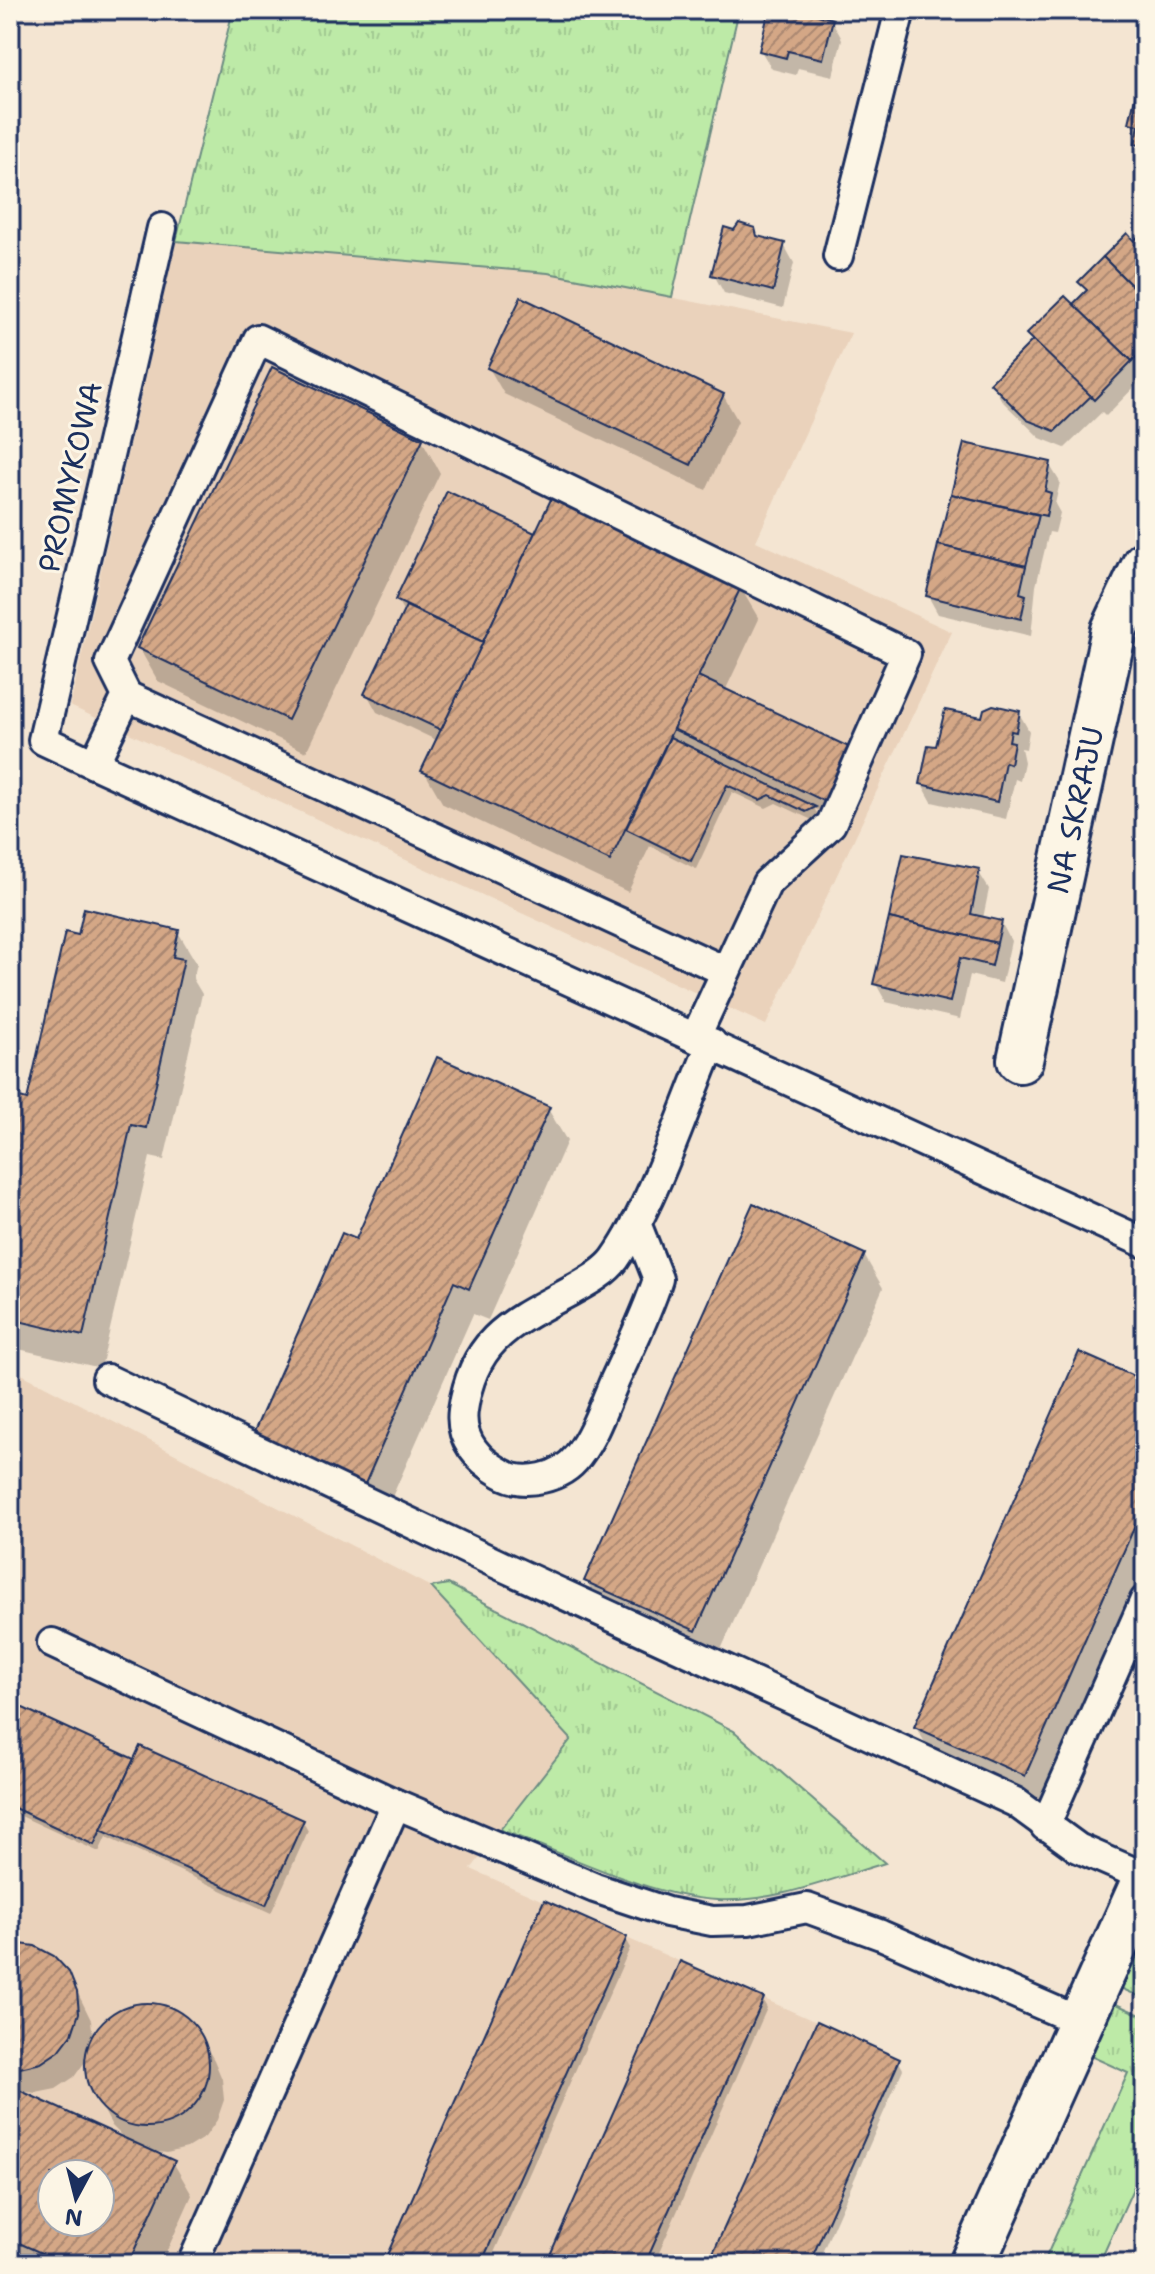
<svg xmlns="http://www.w3.org/2000/svg" width="1155" height="2274" font-family="'Shantell Sans',sans-serif">
<style>
.built{fill:#ead2bb;fill-rule:evenodd}
.grass{fill:url(#grass-tufts);stroke:#6c8c82;stroke-width:2}
.shadow{fill:#0003;fill-rule:evenodd}
.building{fill:url(#building-hatch);stroke:#1b2f5e;stroke-width:2;fill-rule:evenodd}
.lines{fill:none;stroke-linecap:round;stroke-linejoin:round}
.lane-casing{stroke:#1b2f5e;stroke-width:34}
.street-casing{stroke:#1b2f5e;stroke-width:50}
.lane{stroke:#fcf5e5;stroke-width:28}
.street{stroke:#fcf5e5;stroke-width:44}
.labels{text-anchor:middle;dominant-baseline:central;stroke-width:6;stroke-linejoin:round;paint-order:stroke}
.street-label{font-size:30px;fill:#1b2f5e;stroke:#fcf5e5}
</style>
<defs>
<pattern id="grass-tufts" width="24" height="20" patternUnits="userSpaceOnUse" patternTransform="scale(2)"><rect width="24" height="20" fill="#bdeaa7"/><path d="M3 7l-1-3M5 7V3M7 7l1-3M15 17l-1-3M17 17v-4M19 17l1-3" fill="none" stroke="#a2c992"/></pattern>
<pattern id="building-hatch" width="6" height="6" patternUnits="userSpaceOnUse" patternTransform="scale(2)"><rect width="6" height="6" fill="#d4a786"/><path d="M-1 1l2-2M0 6l6-6M5 7l2-2" fill="none" stroke="#ab8871"/></pattern>
</defs>
<rect width="100%" height="100%" fill="#f4e5d2"/>
<filter id="ink" filterUnits="userSpaceOnUse"><feTurbulence type="fractalNoise" baseFrequency=".0125" numOctaves="2"/><feDisplacementMap in="SourceGraphic" scale="16" xChannelSelector="R" yChannelSelector="G"/><feConvolveMatrix kernelMatrix="1 2 1 2 8 2 1 2 1" color-interpolation-filters="sRGB"/></filter>
<g filter="url(#ink)">
<g class="built">
<path d="M176,241L548,273L851,333L756,541L952,632L766,1025L70,706Z"/>
<path d="M10,1368L431,1587L571,1739L471,1869L900,2059L809,2264H10ZM52,2174H100V2222H52Z"/>
</g>
<g class="grass">
<path d="M233,10H739L672,297L548,273L176,241Z"/>
<path d="M448,1584L734,1731L885,1863C831,1879 774,1903 717,1900C649,1897 565,1853 500,1830L571,1739L431,1587Z"/>
<path d="M1145,1940V1999L1116,1986Z"/>
<path d="M1109,2001L1145,2017V2162L1099,2264H1043L1128,2073L1086,2054Z"/>
</g>
<g class="shadow">
<path d="M615,10H648L646,17Z"/>
<path d="M771,10H824L823,19L832,21L842,39L833,76L798,68L796,75L772,69L761,51Z"/>
<path d="M1145,64V157L1131,123Z"/>
<path d="M754,230L759,238L784,245L794,263L783,308L724,293L714,275L735,232Z"/>
<path d="M1145,232V376L1106,416L1102,412L1065,448L1040,438L1002,401L992,383L1033,341L1029,334L1073,307L1087,292L1081,282Z"/>
<path d="M489,368L723,395L738,421L706,490L504,394Z"/>
<path d="M422,440L440,473L306,752L158,681L139,648Z"/>
<path d="M966,445L1049,464L1060,482L1055,504L1060,513L1055,533L1049,532L1036,586L1031,636L938,614L928,596Z"/>
<path d="M534,535L740,587L759,619L725,691L850,750L836,819L814,808L819,817L812,820L776,803L766,808L732,792L696,869L650,846L628,892L443,804L424,771L438,741L377,712L367,694L405,614L397,600Z"/>
<path d="M1019,713L1029,731L1026,749L1021,748L1024,762L1020,781L1015,779L1006,819L932,802L922,784L938,749L984,720Z"/>
<path d="M978,871L989,889L983,918L1001,922L1011,941L1002,983L970,975L960,1019L886,1002L876,984Z"/>
<path d="M178,932L197,964L193,979L202,994L164,1160L150,1157L101,1368L10,1347V1119L28,1102L79,937Z"/>
<path d="M1145,1052V1116L1136,1092Z"/>
<path d="M548,1109L567,1141L488,1320L473,1314L384,1515L274,1466L358,1242Z"/>
<path d="M864,1255L883,1288L715,1663L605,1613L586,1580Z"/>
<path d="M1145,1383V1577L1044,1808L935,1760L916,1727Z"/>
<path d="M10,1704L135,1762L303,1822L308,1831L271,1913L106,1837L99,1852L10,1811Z"/>
<path d="M625,1939L630,1948L489,2264H385Z"/>
<path d="M10,1946L68,1973L91,2020L93,2039L106,2021L124,2010L144,2005L165,2008L184,2017L198,2033L214,2060L222,2079L224,2100L217,2120L205,2137L187,2148L167,2153L151,2151L173,2162L192,2195L161,2264L10,2262ZM87,2059L89,2079L97,2098L112,2126L128,2142L18,2091L36,2093L56,2089L74,2077ZM52,2174H100V2222H52Z"/>
<path d="M762,1999L767,2008L654,2264H548Z"/>
<path d="M898,2060L903,2069L817,2264H710Z"/>
</g>
<g class="building">
<path d="M769,10H811L810,13L833,19L823,59L788,51L786,58L759,51Z"/>
<path d="M1137,89L1145,91V146L1135,144L1139,125L1129,123Z"/>
<path d="M739,223L755,228L757,236L785,243L773,291L711,275L724,227L734,230Z"/>
<path d="M1145,229V299L1103,257L1127,233L1134,241Z"/>
<path d="M1103,257L1145,299V348L1132,361L1073,304L1087,290L1078,282Z"/>
<path d="M1065,296L1132,361L1094,400L1026,334Z"/>
<path d="M521,297L724,394L691,465L487,368Z"/>
<path d="M1033,340L1091,396L1055,431L1027,420L990,383Z"/>
<path d="M272,367L423,439L288,720L137,648Z"/>
<path d="M964,443L1051,462L1045,491L1051,493L1046,516L951,494Z"/>
<path d="M447,491L535,533L483,642L395,600Z"/>
<path d="M951,494L1039,515L1026,566L938,545Z"/>
<path d="M553,495L742,585L610,861L421,771Z"/>
<path d="M938,545L1026,566L1020,593L1026,595L1021,619L926,596Z"/>
<path d="M406,606L483,642L441,730L364,694Z"/>
<path d="M698,676L851,748L826,802L673,729Z"/>
<path d="M993,705L1020,711L1016,732L1011,731L1009,741L1014,742L1010,764L1005,762L997,802L920,784L928,745L936,746L945,710L982,717L984,709Z"/>
<path d="M670,737L816,807L806,812L770,795L760,800L727,785L691,861L626,829Z"/>
<path d="M903,854L980,869L971,914L1002,921L997,943L889,918Z"/>
<path d="M84,908L179,930L173,957L184,959L146,1128L131,1125L83,1336L10,1319V1110L13,1096L27,1100L65,932L78,935Z"/>
<path d="M889,918L997,943L992,966L960,958L950,1002L873,984Z"/>
<path d="M437,1057L550,1107L469,1289L454,1282L365,1484L253,1434L342,1233L356,1239Z"/>
<path d="M1142,1058L1145,1059V1095L1134,1092Z"/>
<path d="M753,1203L865,1254L696,1631L584,1581Z"/>
<path d="M1079,1352L1145,1381V1503L1025,1776L914,1727Z"/>
<path d="M10,1702L134,1759L94,1845L10,1806Z"/>
<path d="M140,1746L304,1820L266,1905L101,1830Z"/>
<path d="M544,1900L627,1937L481,2264H383Z"/>
<path d="M13,1943L35,1946L54,1956L69,1972L77,1992L79,2013L72,2034L59,2051L41,2063L20,2068L10,2066V1944Z"/>
<path d="M680,1961L764,1998L645,2264H546Z"/>
<circle cx="147" cy="2065" r="62"/>
<path d="M817,2021L900,2059L809,2264H708Z"/>
<path d="M10,2086L175,2161L128,2264H66L10,2239ZM52,2174H100V2222H52Z"/>
</g>
<g class="lines">
<defs>
<g id="lane">
<path d="M838,256L900,10"/>
<path d="M127,696L725,971"/>
<path d="M94,764L43,740L162,228"/>
<path d="M696,1036L767,883L831,824L906,654L258,339L110,662L127,696L94,764L1145,1243"/>
<path d="M636,1223L658,1279C647,1314 630,1347 615,1380C604,1405 595,1434 578,1456C562,1478 524,1487 501,1473C478,1460 459,1439 463,1410C473,1338 513,1322 571,1291C585,1283 605,1273 615,1259C654,1203 684,1108 712,1043"/>
<path d="M107,1379L504,1567L1015,1802L1078,1848L1145,1877"/>
<path d="M52,1643L396,1804L595,1888L667,1912L712,1921L748,1920L807,1908L881,1935L1079,2021"/>
<path d="M1045,1826L1145,1600"/>
<path d="M192,2264L396,1804"/>
</g>
<g id="street">
<path id="s1" d="M1020,1060L1114,630L1145,564"/>
<path d="M972,2264L1145,1879"/>
</g>
</defs>
<use href="#lane" class="lane-casing"/>
<use href="#street" class="street-casing"/>
<use href="#lane" class="lane"/>
<use href="#street" class="street"/>
</g>
</g>
<g class="labels">
<g class="street-label">
<text transform="translate(70 477) rotate(-77)">PROMYKOWA</text>
<text stroke="none"><textPath href="#s1" startOffset="256">NA SKRAJU</textPath></text>
</g>
</g>
<rect width="1155" height="2274" fill="none" stroke="#fcf5e5" stroke-width="40"/>
<rect x="20" y="20" width="1115" height="2234" fill="none" stroke="#1b2f5e" stroke-width="3" filter="url(#ink)"/>
<g transform="translate(76 2198) rotate(187)"><circle r="38" fill="#fcf5e5" stroke="#a2a6af" stroke-width="2"/>
<path d="M0-6L14 30L0 20L-14 30Z" fill="#1b2f5e"/>
<text y="-12" font-size="22" font-weight="bold" text-anchor="middle" fill="#1b2f5e">N</text>
</g>
</svg>
